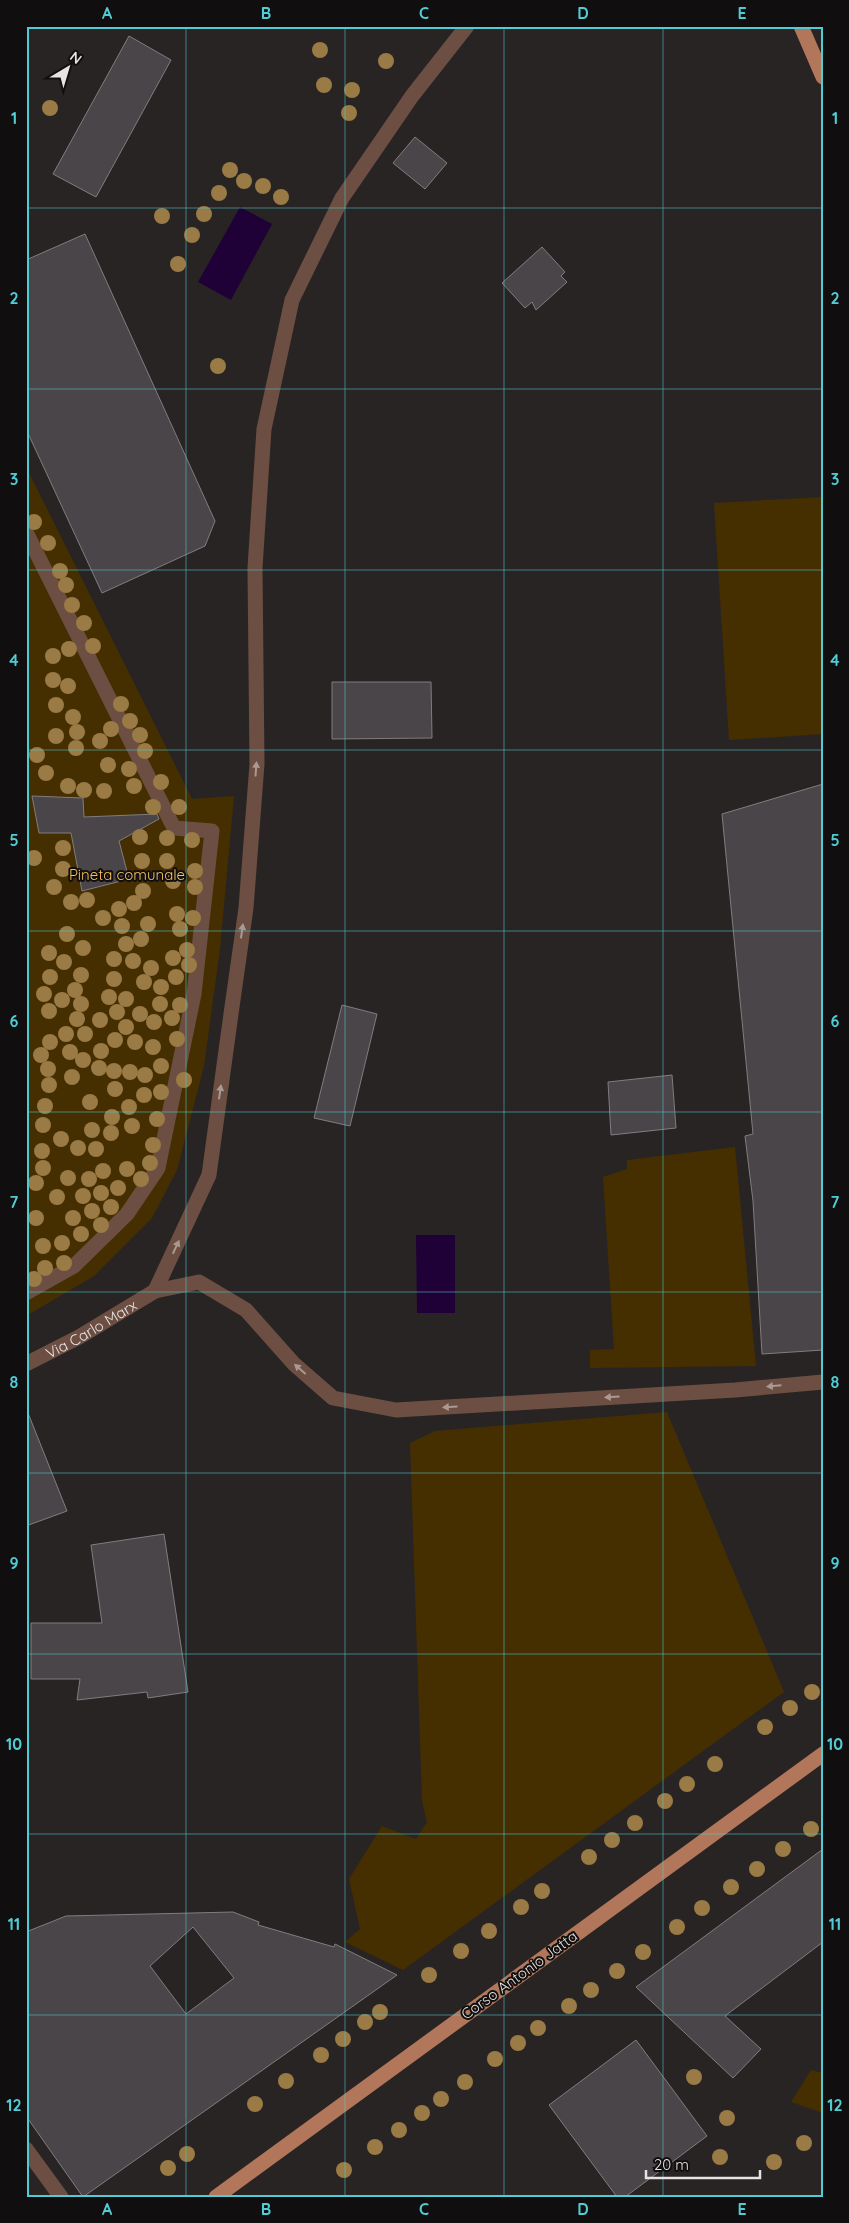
<svg xmlns="http://www.w3.org/2000/svg" width="849" height="2223" font-family="Quicksand,sans-serif">
<style>
.green{fill:#452f00}
.water{fill:#1f0037}
.building{fill:#4a4548;stroke:#817c7f;fill-rule:evenodd}
.lines{fill:none;stroke-linecap:round;stroke-linejoin:round}
.minor{stroke:#6c4f42;stroke-width:15}
.major{stroke:#b2775b;stroke-width:15}
.tree{fill:#9a7a45}
.oneway{fill:#aa9992}
.grid{fill:none;stroke:#51ccd5;stroke-width:1;stroke-opacity:0.55}
.labels{text-anchor:middle;dominant-baseline:central;stroke-width:4;stroke-linejoin:round;paint-order:stroke}
.park-label{font-size:15px;fill:#f7c160;stroke:#100e0e}
.street-label{font-size:15px;fill:#e7e3e3;stroke:#100e0e}
.neatline{fill:none;stroke:#51ccd5;stroke-width:2}
.grid-label{font-size:16px;text-anchor:middle;font-weight:bold;fill:#51ccd5}
</style>
<rect width="100%" height="100%" fill="#292424"/>
<g class="green">
<path d="M26,467L192,799L234,796L220,949L204,1066L177,1170L152,1218L94,1276L26,1316Z"/>
<path d="M823,497V734L729,740L714,503Z"/>
<path d="M735,1147L756,1366L590,1368V1350L614,1349L603,1177L627,1169V1160Z"/>
<path d="M667,1412L784,1692L403,1970L345,1942L360,1929L349,1879L382,1826L416,1839L427,1822L422,1801L410,1443L435,1431Z"/>
<path d="M811,2070L823,2073V2113L791,2102Z"/>
</g>
<g class="water">
<path d="M240,207L272,224L231,300L198,282Z"/>
<path d="M416,1235H455V1313H417Z"/>
</g>
<g class="building">
<path d="M129,36L171,60L96,197L53,174Z"/>
<path d="M415,137L447,163L425,189L393,163Z"/>
<path d="M85,234L215,521L205,546L102,593L26,429V260Z"/>
<path d="M542,247L565,272L561,276L567,282L536,310L532,302L525,308L502,283Z"/>
<path d="M332,682H431L432,738L332,739Z"/>
<path d="M823,784V1350L762,1354L753,1201L745,1136L753,1134L722,814Z"/>
<path d="M32,796L83,798L84,817L157,814L159,819L119,841L129,879L82,891L71,833H39Z"/>
<path d="M342,1005L377,1014L350,1126L314,1118Z"/>
<path d="M672,1075L676,1128L611,1135L608,1082Z"/>
<path d="M26,1413H28L67,1511L26,1526Z"/>
<path d="M164,1534L188,1692L148,1698L147,1692L77,1700L80,1679H31V1623H102L91,1545Z"/>
<path d="M823,1849V1942L725,2016L761,2049L733,2078L636,1987Z"/>
<path d="M233,1912L259,1922L258,1925L334,1947L335,1944L397,1975L83,2197L26,2116V1932L66,1916ZM193,1927L234,1978L186,2014L150,1966Z"/>
<path d="M636,2040L707,2136L625,2197H617L549,2105Z"/>
</g>
<g class="lines">
<g class="minor">
<path d="M26,532L174,828L212,831L194,994L158,1168L127,1214L74,1266L26,1293"/>
<path d="M155,1291L209,1175L231,1014L246,908L257,764L255,568L264,429L292,300L342,198L412,96L467,26"/>
<path id="s1" d="M26,1364L79,1337L155,1291L199,1282L246,1310L294,1364L333,1398L396,1410L735,1390L823,1382"/>
<path d="M26,2149L61,2197"/>
</g>
<g class="major">
<path d="M801,26L823,77"/>
<path d="M216,2197L823,1754"/>
</g>
</g>
<g class="tree">
<circle cx="320" cy="50" r="8"/>
<circle cx="386" cy="61" r="8"/>
<circle cx="324" cy="85" r="8"/>
<circle cx="352" cy="90" r="8"/>
<circle cx="50" cy="108" r="8"/>
<circle cx="349" cy="113" r="8"/>
<circle cx="230" cy="170" r="8"/>
<circle cx="244" cy="181" r="8"/>
<circle cx="263" cy="186" r="8"/>
<circle cx="219" cy="193" r="8"/>
<circle cx="281" cy="197" r="8"/>
<circle cx="204" cy="214" r="8"/>
<circle cx="162" cy="216" r="8"/>
<circle cx="192" cy="235" r="8"/>
<circle cx="178" cy="264" r="8"/>
<circle cx="218" cy="366" r="8"/>
<circle cx="34" cy="522" r="8"/>
<circle cx="48" cy="543" r="8"/>
<circle cx="60" cy="571" r="8"/>
<circle cx="66" cy="585" r="8"/>
<circle cx="72" cy="605" r="8"/>
<circle cx="84" cy="623" r="8"/>
<circle cx="93" cy="646" r="8"/>
<circle cx="69" cy="649" r="8"/>
<circle cx="53" cy="656" r="8"/>
<circle cx="53" cy="680" r="8"/>
<circle cx="68" cy="686" r="8"/>
<circle cx="121" cy="704" r="8"/>
<circle cx="56" cy="705" r="8"/>
<circle cx="73" cy="717" r="8"/>
<circle cx="130" cy="721" r="8"/>
<circle cx="111" cy="729" r="8"/>
<circle cx="77" cy="732" r="8"/>
<circle cx="140" cy="735" r="8"/>
<circle cx="56" cy="736" r="8"/>
<circle cx="100" cy="741" r="8"/>
<circle cx="76" cy="748" r="8"/>
<circle cx="145" cy="751" r="8"/>
<circle cx="37" cy="755" r="8"/>
<circle cx="108" cy="765" r="8"/>
<circle cx="129" cy="769" r="8"/>
<circle cx="46" cy="773" r="8"/>
<circle cx="161" cy="782" r="8"/>
<circle cx="68" cy="786" r="8"/>
<circle cx="134" cy="786" r="8"/>
<circle cx="84" cy="790" r="8"/>
<circle cx="104" cy="791" r="8"/>
<circle cx="153" cy="807" r="8"/>
<circle cx="179" cy="807" r="8"/>
<circle cx="140" cy="837" r="8"/>
<circle cx="167" cy="838" r="8"/>
<circle cx="192" cy="840" r="8"/>
<circle cx="63" cy="848" r="8"/>
<circle cx="34" cy="858" r="8"/>
<circle cx="142" cy="861" r="8"/>
<circle cx="167" cy="861" r="8"/>
<circle cx="63" cy="869" r="8"/>
<circle cx="195" cy="871" r="8"/>
<circle cx="173" cy="881" r="8"/>
<circle cx="54" cy="887" r="8"/>
<circle cx="195" cy="887" r="8"/>
<circle cx="143" cy="891" r="8"/>
<circle cx="87" cy="900" r="8"/>
<circle cx="71" cy="902" r="8"/>
<circle cx="134" cy="903" r="8"/>
<circle cx="119" cy="909" r="8"/>
<circle cx="177" cy="914" r="8"/>
<circle cx="103" cy="918" r="8"/>
<circle cx="193" cy="918" r="8"/>
<circle cx="148" cy="924" r="8"/>
<circle cx="122" cy="926" r="8"/>
<circle cx="180" cy="929" r="8"/>
<circle cx="67" cy="934" r="8"/>
<circle cx="141" cy="939" r="8"/>
<circle cx="126" cy="944" r="8"/>
<circle cx="83" cy="948" r="8"/>
<circle cx="187" cy="950" r="8"/>
<circle cx="49" cy="953" r="8"/>
<circle cx="173" cy="958" r="8"/>
<circle cx="114" cy="959" r="8"/>
<circle cx="133" cy="961" r="8"/>
<circle cx="64" cy="962" r="8"/>
<circle cx="189" cy="965" r="8"/>
<circle cx="151" cy="968" r="8"/>
<circle cx="81" cy="975" r="8"/>
<circle cx="50" cy="977" r="8"/>
<circle cx="176" cy="977" r="8"/>
<circle cx="114" cy="979" r="8"/>
<circle cx="144" cy="982" r="8"/>
<circle cx="161" cy="987" r="8"/>
<circle cx="75" cy="990" r="8"/>
<circle cx="44" cy="994" r="8"/>
<circle cx="109" cy="997" r="8"/>
<circle cx="126" cy="999" r="8"/>
<circle cx="62" cy="1000" r="8"/>
<circle cx="81" cy="1004" r="8"/>
<circle cx="160" cy="1004" r="8"/>
<circle cx="180" cy="1005" r="8"/>
<circle cx="49" cy="1011" r="8"/>
<circle cx="117" cy="1012" r="8"/>
<circle cx="140" cy="1014" r="8"/>
<circle cx="172" cy="1018" r="8"/>
<circle cx="77" cy="1019" r="8"/>
<circle cx="100" cy="1020" r="8"/>
<circle cx="154" cy="1022" r="8"/>
<circle cx="126" cy="1027" r="8"/>
<circle cx="66" cy="1034" r="8"/>
<circle cx="85" cy="1034" r="8"/>
<circle cx="177" cy="1039" r="8"/>
<circle cx="115" cy="1040" r="8"/>
<circle cx="50" cy="1042" r="8"/>
<circle cx="135" cy="1042" r="8"/>
<circle cx="153" cy="1047" r="8"/>
<circle cx="101" cy="1051" r="8"/>
<circle cx="70" cy="1052" r="8"/>
<circle cx="41" cy="1055" r="8"/>
<circle cx="83" cy="1060" r="8"/>
<circle cx="161" cy="1066" r="8"/>
<circle cx="99" cy="1068" r="8"/>
<circle cx="48" cy="1069" r="8"/>
<circle cx="114" cy="1071" r="8"/>
<circle cx="130" cy="1072" r="8"/>
<circle cx="145" cy="1075" r="8"/>
<circle cx="72" cy="1077" r="8"/>
<circle cx="184" cy="1080" r="8"/>
<circle cx="49" cy="1085" r="8"/>
<circle cx="115" cy="1089" r="8"/>
<circle cx="161" cy="1092" r="8"/>
<circle cx="144" cy="1095" r="8"/>
<circle cx="90" cy="1102" r="8"/>
<circle cx="45" cy="1106" r="8"/>
<circle cx="129" cy="1107" r="8"/>
<circle cx="112" cy="1117" r="8"/>
<circle cx="157" cy="1119" r="8"/>
<circle cx="43" cy="1125" r="8"/>
<circle cx="132" cy="1126" r="8"/>
<circle cx="92" cy="1130" r="8"/>
<circle cx="111" cy="1133" r="8"/>
<circle cx="61" cy="1139" r="8"/>
<circle cx="153" cy="1145" r="8"/>
<circle cx="78" cy="1148" r="8"/>
<circle cx="96" cy="1149" r="8"/>
<circle cx="42" cy="1151" r="8"/>
<circle cx="150" cy="1163" r="8"/>
<circle cx="43" cy="1168" r="8"/>
<circle cx="127" cy="1169" r="8"/>
<circle cx="103" cy="1171" r="8"/>
<circle cx="68" cy="1178" r="8"/>
<circle cx="89" cy="1179" r="8"/>
<circle cx="141" cy="1179" r="8"/>
<circle cx="36" cy="1183" r="8"/>
<circle cx="118" cy="1188" r="8"/>
<circle cx="101" cy="1193" r="8"/>
<circle cx="83" cy="1196" r="8"/>
<circle cx="57" cy="1197" r="8"/>
<circle cx="111" cy="1207" r="8"/>
<circle cx="92" cy="1211" r="8"/>
<circle cx="36" cy="1218" r="8"/>
<circle cx="73" cy="1218" r="8"/>
<circle cx="101" cy="1225" r="8"/>
<circle cx="81" cy="1234" r="8"/>
<circle cx="62" cy="1243" r="8"/>
<circle cx="43" cy="1246" r="8"/>
<circle cx="64" cy="1263" r="8"/>
<circle cx="45" cy="1268" r="8"/>
<circle cx="34" cy="1279" r="8"/>
<circle cx="812" cy="1692" r="8"/>
<circle cx="790" cy="1708" r="8"/>
<circle cx="765" cy="1727" r="8"/>
<circle cx="715" cy="1764" r="8"/>
<circle cx="687" cy="1784" r="8"/>
<circle cx="665" cy="1801" r="8"/>
<circle cx="635" cy="1823" r="8"/>
<circle cx="811" cy="1829" r="8"/>
<circle cx="612" cy="1840" r="8"/>
<circle cx="783" cy="1849" r="8"/>
<circle cx="589" cy="1857" r="8"/>
<circle cx="757" cy="1869" r="8"/>
<circle cx="731" cy="1887" r="8"/>
<circle cx="542" cy="1891" r="8"/>
<circle cx="521" cy="1907" r="8"/>
<circle cx="702" cy="1908" r="8"/>
<circle cx="677" cy="1927" r="8"/>
<circle cx="489" cy="1931" r="8"/>
<circle cx="461" cy="1951" r="8"/>
<circle cx="643" cy="1952" r="8"/>
<circle cx="617" cy="1971" r="8"/>
<circle cx="429" cy="1975" r="8"/>
<circle cx="591" cy="1990" r="8"/>
<circle cx="569" cy="2006" r="8"/>
<circle cx="380" cy="2012" r="8"/>
<circle cx="365" cy="2022" r="8"/>
<circle cx="538" cy="2028" r="8"/>
<circle cx="343" cy="2039" r="8"/>
<circle cx="518" cy="2043" r="8"/>
<circle cx="321" cy="2055" r="8"/>
<circle cx="495" cy="2059" r="8"/>
<circle cx="694" cy="2077" r="8"/>
<circle cx="286" cy="2081" r="8"/>
<circle cx="465" cy="2082" r="8"/>
<circle cx="441" cy="2099" r="8"/>
<circle cx="255" cy="2104" r="8"/>
<circle cx="422" cy="2113" r="8"/>
<circle cx="727" cy="2118" r="8"/>
<circle cx="399" cy="2130" r="8"/>
<circle cx="804" cy="2143" r="8"/>
<circle cx="375" cy="2147" r="8"/>
<circle cx="187" cy="2154" r="8"/>
<circle cx="720" cy="2157" r="8"/>
<circle cx="774" cy="2162" r="8"/>
<circle cx="168" cy="2168" r="8"/>
<circle cx="344" cy="2170" r="8"/>
</g>
<defs><path id="oneway-solid" d="M-6-.8H1V-3.2L6.5 0L1 3.2V.8H-6Z" transform="scale(1.25)"/></defs>
<g class="oneway">
<use href="#oneway-solid" transform="translate(256 769) rotate(-86)"/>
<use href="#oneway-solid" transform="translate(242 931) rotate(-82)"/>
<use href="#oneway-solid" transform="translate(220 1092) rotate(-82)"/>
<use href="#oneway-solid" transform="translate(176 1247) rotate(-65)"/>
<use href="#oneway-solid" transform="translate(300 1369) rotate(-139)"/>
<use href="#oneway-solid" transform="translate(774 1386) rotate(175)"/>
<use href="#oneway-solid" transform="translate(612 1397) rotate(177)"/>
<use href="#oneway-solid" transform="translate(450 1407) rotate(177)"/>
</g>
<path class="grid" d="M186,26V2197M345,26V2197M504,26V2197M663,26V2197M26,208H823M26,389H823M26,570H823M26,750H823M26,931H823M26,1112H823M26,1292H823M26,1473H823M26,1654H823M26,1834H823M26,2015H823"/>
<g class="labels">
<g class="park-label">
<text x="127" y="874">Pineta comunale</text>
</g>
<g class="street-label">
<text stroke="none"><textPath href="#s1" startOffset="74">Via Carlo Marx</textPath></text>
<text transform="translate(519 1975) rotate(-36)">Corso Antonio Jatta</text>
</g>
</g>
<rect width="849" height="2223" fill="none" stroke="#100e0e" stroke-width="55"/>
<g transform="translate(68 68) rotate(38)" stroke="#100e0e" stroke-width="4" paint-order="stroke">
<path d="M0-4L9 19L0 12L-9 19Z" fill="#e7e3e3"/>
<text y="-8" font-size="14" font-weight="bold" text-anchor="middle" fill="#e7e3e3">N</text>
</g>
<path d="M646 2170v8h114v-8" fill="none" stroke="#e7e3e3" stroke-width="2.5"/>
<text x="654" y="2170" font-size="15" fill="#e7e3e3" stroke="#100e0e" stroke-width="4" paint-order="stroke">20 m</text>
<rect x="28" y="28" width="794" height="2168" class="neatline"/>
<g class="grid-label">
<text x="107" y="19">A</text>
<text x="266" y="19">B</text>
<text x="424" y="19">C</text>
<text x="583" y="19">D</text>
<text x="742" y="19">E</text>
<text x="14" y="124">1</text>
<text x="835" y="124">1</text>
<text x="14" y="304">2</text>
<text x="835" y="304">2</text>
<text x="14" y="485">3</text>
<text x="835" y="485">3</text>
<text x="14" y="666">4</text>
<text x="835" y="666">4</text>
<text x="14" y="846">5</text>
<text x="835" y="846">5</text>
<text x="14" y="1027">6</text>
<text x="835" y="1027">6</text>
<text x="14" y="1208">7</text>
<text x="835" y="1208">7</text>
<text x="14" y="1388">8</text>
<text x="835" y="1388">8</text>
<text x="14" y="1569">9</text>
<text x="835" y="1569">9</text>
<text x="14" y="1750">10</text>
<text x="835" y="1750">10</text>
<text x="14" y="1930">11</text>
<text x="835" y="1930">11</text>
<text x="14" y="2111">12</text>
<text x="835" y="2111">12</text>
<text x="107" y="2215">A</text>
<text x="266" y="2215">B</text>
<text x="424" y="2215">C</text>
<text x="583" y="2215">D</text>
<text x="742" y="2215">E</text>
</g>
</svg>
